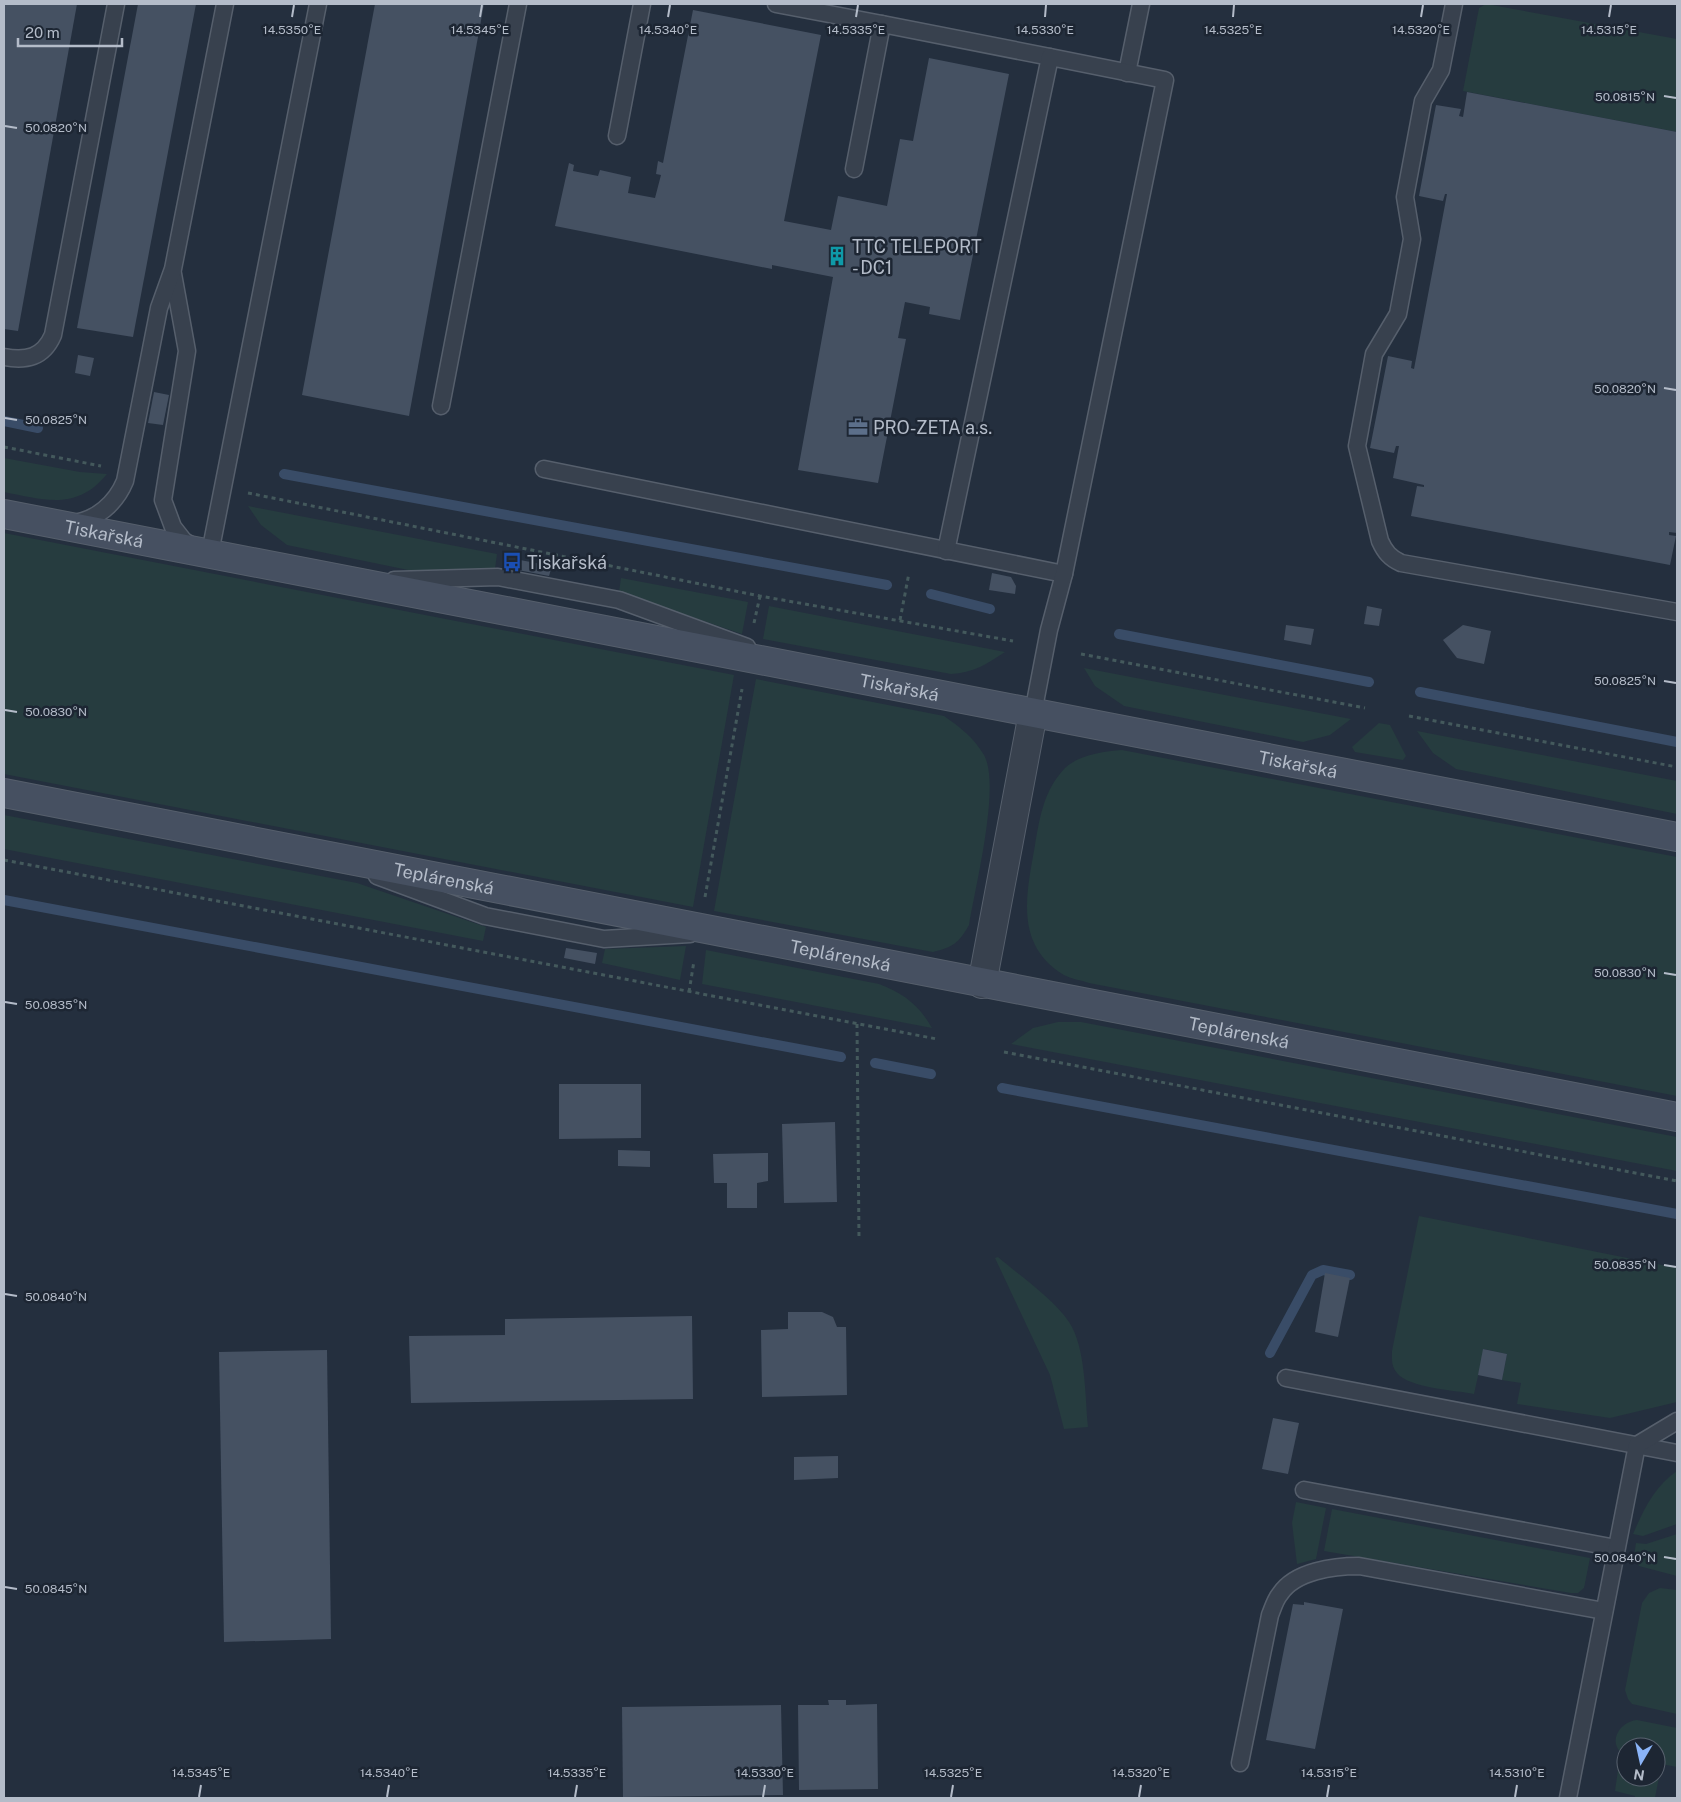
<svg xmlns="http://www.w3.org/2000/svg" width="1681" height="1802" font-family="'Public Sans',sans-serif">
<style>
.green{fill:#263c3f}
.lines{fill:none;stroke-linecap:round;stroke-linejoin:round}
.stream{stroke:#394c67;stroke-width:10}
.building{fill:#455162}
.lane-casing{stroke:#565f6c;stroke-width:19}
.street-casing{stroke:#565f6c;stroke-width:30}
.secondary-casing{stroke:#565f6c;stroke-width:30}
.path{stroke:#44595c;stroke-width:3;stroke-dasharray:4 4;stroke-linecap:butt}
.lane{stroke:#38414e;stroke-width:16}
.street{stroke:#38414e;stroke-width:28}
.secondary{stroke:#465061;stroke-width:28}
.ticks{fill:none;stroke:#b4bcc9;stroke-width:2}
.labels{text-anchor:middle;dominant-baseline:central;stroke-width:5;stroke-linejoin:round;paint-order:stroke}
.poi-label{font-size:18px;fill:#b4bcc9;stroke:#1d2633;text-anchor:start}
.street-label{font-size:18px;fill:#b4bcc9;stroke:#1d2633}
.ticks-label{font-size:12px;text-anchor:middle;fill:#b4bcc9;stroke:#1d2633;stroke-width:5;stroke-linejoin:round;paint-order:stroke}
</style>
<rect width="100%" height="100%" fill="#242f3e"/>
<g class="green">
<path d="M1486,4L1677,39V132L1463,91L1479,8Z"/>
<path d="M4,458L80,472L107,474C77,511 45,500 4,492Z"/>
<path d="M248,506L497,554L495,569L413,571L287,545L261,525Z"/>
<path d="M4,533L734,675L693,907L4,774Z"/>
<path d="M621,578L748,602L742,634L619,592Z"/>
<path d="M769,606L1005,652C987,664 973,673 951,674L763,639Z"/>
<path d="M1084,668L1351,719L1330,735L1303,742L1124,706L1095,686Z"/>
<path d="M756,679L944,716C960,727 974,738 984,755C1001,785 975,888 969,925C959,943 953,947 933,952L714,911Z"/>
<path d="M1379,723L1390,725L1406,756L1403,760L1355,752L1352,747Z"/>
<path d="M1417,731L1677,781V814L1456,769L1433,753Z"/>
<path d="M1122,750L1677,857V1096L1089,983C1081,980 1071,979 1064,975C1013,944 1027,892 1035,845C1040,816 1044,790 1065,768C1079,755 1104,751 1122,750Z"/>
<path d="M4,815L357,883L486,927L483,941L4,849Z"/>
<path d="M686,946L680,980L602,963L605,949Z"/>
<path d="M706,950L879,984C903,993 919,1005 932,1028L702,984Z"/>
<path d="M1058,1022H1081L1677,1137V1171L1011,1044L1033,1028Z"/>
<path d="M1419,1216L1677,1268V1402L1610,1418L1517,1404L1521,1383L1502,1380L1507,1354L1484,1349L1474,1394C1454,1390 1409,1388 1397,1373C1391,1366 1392,1359 1392,1351Z"/>
<path d="M998,1257C1020,1276 1053,1298 1069,1322C1086,1347 1085,1397 1088,1427L1064,1429L1050,1375L995,1258Z"/>
<path d="M1677,1471V1524L1643,1536L1633,1534C1644,1509 1654,1487 1677,1471Z"/>
<path d="M1296,1502L1326,1508L1316,1559L1297,1564L1292,1523Z"/>
<path d="M1332,1509L1590,1558L1584,1588L1578,1593H1571L1324,1551Z"/>
<path d="M1677,1534V1576L1639,1566L1634,1556L1636,1543L1646,1544Z"/>
<path d="M1660,1588L1677,1590V1714L1632,1704L1628,1699L1625,1690L1642,1603L1649,1593Z"/>
<path d="M1637,1720L1677,1728V1767L1656,1763V1747H1626V1756C1606,1745 1618,1722 1637,1720Z"/>
<path d="M1618,1770L1626,1771V1777H1659L1655,1798H1635V1796L1615,1791Z"/>
</g>
<g class="lines">
<g class="stream">
<path d="M4,421L38,428"/>
<path d="M284,474L887,585"/>
<path d="M931,594L990,609"/>
<path d="M1119,634L1369,682"/>
<path d="M1420,692L1677,742"/>
<path d="M4,900L841,1057"/>
<path d="M875,1063L931,1074"/>
<path d="M1002,1088L1677,1214"/>
<path d="M1270,1353L1312,1275L1323,1270L1350,1275"/>
</g>
</g>
<g class="building">
<path d="M4,4H77L18,331L4,329Z"/>
<path d="M138,4H196L133,337L77,328Z"/>
<path d="M375,4H484L409,416L302,395Z"/>
<path d="M693,10L821,35L784,221L831,230L838,196L887,206L900,139L913,141L929,58L1009,74L960,320L929,314L930,307L905,302L898,338L906,339L878,483L798,470L833,277L772,265V269L555,226L569,163L574,165L573,171L598,176L600,170L631,177L628,193L655,198L661,175L656,174L658,161L663,163Z"/>
<path d="M1467,92L1677,132V533L1669,532V535L1676,536L1670,565L1411,516L1417,486L1424,487V485L1393,478L1399,446H1396L1394,453L1370,448L1388,356L1412,361L1411,368L1414,369L1447,194H1445L1443,201L1419,196L1436,105L1461,109L1459,116L1463,117Z"/>
<path d="M78,355L94,358L90,376L75,373Z"/>
<path d="M154,392L169,395L163,425L148,423Z"/>
<path d="M520,560L552,566L549,576L518,570Z"/>
<path d="M992,573L1011,577L1016,586L1015,594L989,590Z"/>
<path d="M1367,606L1382,609L1379,626L1364,624Z"/>
<path d="M1286,625L1314,629L1311,645L1284,640Z"/>
<path d="M1463,625L1491,631L1484,664L1457,658L1443,640Z"/>
<path d="M566,948L597,953L595,964L564,958Z"/>
<path d="M559,1084H641V1138L559,1139Z"/>
<path d="M835,1122L837,1202L784,1203L782,1124Z"/>
<path d="M618,1150L650,1151V1167L618,1166Z"/>
<path d="M768,1153V1181L757,1183V1208H727V1183H714L713,1154Z"/>
<path d="M1325,1273L1350,1278L1338,1337L1315,1332Z"/>
<path d="M788,1312H822L833,1317L837,1327H846L847,1395L762,1397L761,1330L788,1329Z"/>
<path d="M692,1316L693,1399L411,1403L409,1336L505,1335V1319Z"/>
<path d="M1483,1349L1507,1354L1502,1380L1478,1375Z"/>
<path d="M327,1350L331,1639L224,1642L219,1352Z"/>
<path d="M1273,1418L1299,1423L1288,1474L1262,1469Z"/>
<path d="M838,1456V1478L794,1480V1457Z"/>
<path d="M1304,1602L1343,1609L1315,1749L1266,1740L1293,1604L1304,1605Z"/>
<path d="M828,1700H846V1705L877,1704L878,1789L799,1790L798,1705H829Z"/>
<path d="M781,1705L783,1795L623,1797L622,1707Z"/>
</g>
<g class="lines">
<defs>
<g id="lane">
<path d="M776,4L882,24"/>
<path d="M1454,4L1441,70L1423,101L1405,197L1412,239L1398,314L1374,354L1357,446L1380,541C1385,552 1390,558 1401,563L1677,612"/>
<path d="M1127,73L1141,4"/>
<path d="M617,136L642,4"/>
<path d="M854,169L882,24L1050,57"/>
<path d="M173,274L187,351L163,500L173,527L184,541L194,547"/>
<path d="M4,357C26,361 43,358 53,335L116,4"/>
<path d="M441,406L518,4"/>
<path d="M544,469L1064,574"/>
<path d="M72,523C96,521 116,503 125,481L159,308L173,269L225,4"/>
<path d="M946,551L1050,57L1165,80L1064,574L1049,630L1033,713"/>
<path d="M210,553L318,4"/>
<path d="M394,580L498,577L619,600L747,647"/>
<path d="M377,876L485,916L604,939L690,934"/>
<path d="M1286,1378L1677,1453"/>
<path d="M1304,1490L1616,1548"/>
<path d="M1240,1763L1270,1615C1273,1608 1275,1600 1280,1594C1295,1571 1334,1566 1359,1566L1604,1611"/>
<path d="M1568,1798L1637,1445L1677,1421"/>
</g>
<path id="street" d="M982,984L1033,713"/>
<g id="secondary">
<path id="s1" d="M4,514L1677,837"/>
<path id="s2" d="M4,793L1677,1117"/>
</g>
</defs>
<use href="#lane" class="lane-casing"/>
<use href="#street" class="street-casing"/>
<use href="#secondary" class="secondary-casing"/>
<g class="path">
<path d="M4,447L101,466"/>
<path d="M248,493L760,596L1013,641"/>
<path d="M900,620L909,573"/>
<path d="M754,623L760,596"/>
<path d="M1081,654L1365,708"/>
<path d="M1409,716L1677,767"/>
<path d="M4,860L937,1039"/>
<path d="M705,897L742,689"/>
<path d="M689,992L694,961"/>
<path d="M857,1024L859,1239"/>
<path d="M1004,1052L1677,1181"/>
</g>
<use href="#lane" class="lane"/>
<use href="#street" class="street"/>
<use href="#secondary" class="secondary"/>
</g>
<path class="ticks" d="M292,17L294,5M480,17L482,5M668,17L670,5M856,17L858,5M1045,17L1046,5M1233,17L1234,5M1421,17L1423,5M1609,17L1611,5M1664,96L1676,98M5,126L17,128M1664,388L1676,390M5,418L17,420M1664,681L1676,683M5,710L17,712M1664,973L1676,975M5,1002L17,1004M1664,1265L1676,1267M5,1294L17,1296M1664,1557L1676,1559M5,1587L17,1589M199,1797L201,1785M387,1797L389,1785M575,1797L577,1785M763,1797L765,1785M951,1797L953,1785M1139,1797L1141,1785M1327,1797L1329,1785M1515,1797L1517,1785"/>
<defs>
<symbol id="building-bare" viewBox="-9 -9 18 18"><path d="M-4-6H4V6H1V3H-1V6H-4ZM-2.5-4.3h1.7v1.8h-1.7ZM.8-4.3h1.7v1.8H.8ZM-2.5-1h1.7V.8h-1.7ZM.8-1h1.7V.8H.8Z" fill="#0f9aa8" stroke="#1d2633" stroke-width="2.5" paint-order="stroke"/></symbol>
<symbol id="office-bare" viewBox="-9 -9 18 18"><path d="M-6-3h4V-5.5h4V-3h4V5H-6ZM-1-4.5V-3h2v-1.5ZM-6 0V1H6V0Z" fill="#5c6f8a" stroke="#1d2633" stroke-width="2.5" paint-order="stroke"/></symbol>
<symbol id="bus-bare" viewBox="-9 -9 18 18"><path d="M-5-6H5V4H4V6H2V4H-2V6H-4V4H-5ZM-3.5-4V0h7V-4ZM-3.5 1.2v1.5H-2V1.2ZM2 1.2v1.5H3.5V1.2Z" fill="#1a4fb4" stroke="#1d2633" stroke-width="2.5" paint-order="stroke"/></symbol>
</defs>
<g fill-rule="evenodd">
<use href="#building-bare" x="823" y="242" width="28" height="28"/>
<use href="#office-bare" x="844" y="413" width="28" height="28"/>
<use href="#bus-bare" x="498" y="548" width="28" height="28"/>
</g>
<g class="labels">
<g class="poi-label">
<text x="852" y="246">TTC TELEPORT<tspan x="852" dy="21">- DC1</tspan></text>
<text x="873" y="427">PRO-ZETA a.s.</text>
<text x="527" y="562">Tiskařská</text>
</g>
<g class="street-label">
<text stroke="none"><textPath href="#s1" startOffset="102">Tiskařská</textPath></text>
<text stroke="none"><textPath href="#s1" startOffset="912">Tiskařská</textPath></text>
<text stroke="none"><textPath href="#s1" startOffset="1318">Tiskařská</textPath></text>
<text stroke="none"><textPath href="#s2" startOffset="448">Teplárenská</textPath></text>
<text stroke="none"><textPath href="#s2" startOffset="852">Teplárenská</textPath></text>
<text stroke="none"><textPath href="#s2" startOffset="1258">Teplárenská</textPath></text>
</g>
</g>
<g class="ticks-label">
<text x="292" y="34">14.5350°E</text>
<text x="480" y="34">14.5345°E</text>
<text x="668" y="34">14.5340°E</text>
<text x="856" y="34">14.5335°E</text>
<text x="1045" y="34">14.5330°E</text>
<text x="1233" y="34">14.5325°E</text>
<text x="1421" y="34">14.5320°E</text>
<text x="1609" y="34">14.5315°E</text>
<text x="1625" y="101">50.0815°N</text>
<text x="56" y="132">50.0820°N</text>
<text x="1625" y="393">50.0820°N</text>
<text x="56" y="424">50.0825°N</text>
<text x="1625" y="685">50.0825°N</text>
<text x="56" y="716">50.0830°N</text>
<text x="1625" y="977">50.0830°N</text>
<text x="56" y="1009">50.0835°N</text>
<text x="1625" y="1269">50.0835°N</text>
<text x="56" y="1301">50.0840°N</text>
<text x="1625" y="1562">50.0840°N</text>
<text x="56" y="1593">50.0845°N</text>
<text x="201" y="1777">14.5345°E</text>
<text x="389" y="1777">14.5340°E</text>
<text x="577" y="1777">14.5335°E</text>
<text x="765" y="1777">14.5330°E</text>
<text x="953" y="1777">14.5325°E</text>
<text x="1141" y="1777">14.5320°E</text>
<text x="1329" y="1777">14.5315°E</text>
<text x="1517" y="1777">14.5310°E</text>
</g>
<rect width="1681" height="1802" fill="none" stroke="#b4bcc9" stroke-width="10"/>
<g transform="translate(1641 1762) rotate(189)"><circle r="24" fill="#1d2633" stroke="#59626f"/>
<path d="M0-4L9 19L0 12L-9 19Z" fill="#8ab4f8"/>
<text y="-8" font-size="14" font-weight="bold" text-anchor="middle" fill="#b4bcc9">N</text>
</g>
<path d="M18 38v8h104v-8" fill="none" stroke="#b4bcc9" stroke-width="2.5"/>
<text x="25" y="38" font-size="15" fill="#b4bcc9" stroke="#1d2633" stroke-width="4" paint-order="stroke">20 m</text>
</svg>
